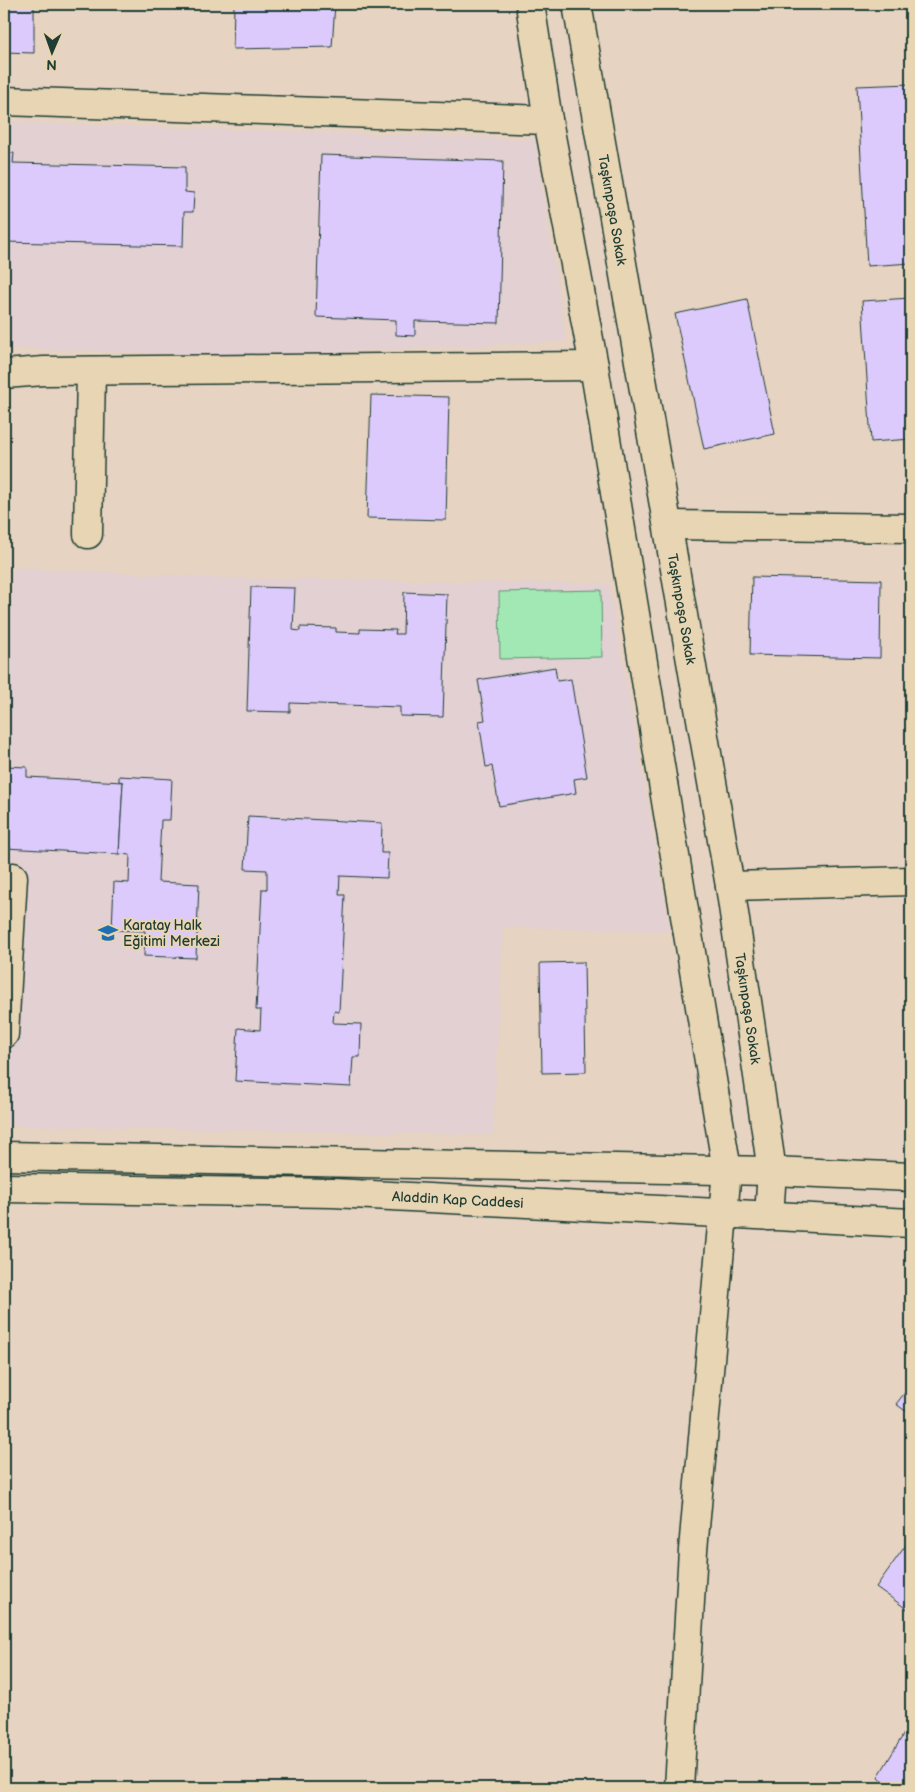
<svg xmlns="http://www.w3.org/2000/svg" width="915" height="1792" font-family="'Balsamiq Sans',sans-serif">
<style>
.built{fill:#e3d0d3}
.green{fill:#a2e8b4;stroke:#609274}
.building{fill:#dccafc;stroke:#1f3d34}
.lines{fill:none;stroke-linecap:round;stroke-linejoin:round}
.minor-casing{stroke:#1f3d34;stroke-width:31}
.minor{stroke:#e8d5b3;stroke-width:28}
.labels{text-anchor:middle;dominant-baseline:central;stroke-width:4;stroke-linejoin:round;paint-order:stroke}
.street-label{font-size:14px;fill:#1f3d34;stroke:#e8d5b3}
.poi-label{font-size:14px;fill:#1f3d34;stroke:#e8d5b3;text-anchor:start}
</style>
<rect width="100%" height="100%" fill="#e6d3c2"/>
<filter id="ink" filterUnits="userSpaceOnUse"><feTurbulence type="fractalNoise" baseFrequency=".02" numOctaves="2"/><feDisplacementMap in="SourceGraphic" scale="10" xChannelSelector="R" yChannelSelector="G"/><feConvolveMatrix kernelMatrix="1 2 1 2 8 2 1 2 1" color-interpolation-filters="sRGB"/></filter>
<g filter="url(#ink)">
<g class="built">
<path d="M4,122L535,140L566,341L260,356L4,348Z"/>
<path d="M13,568L224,578L609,584L670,931L503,927L493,1135L4,1125V740L6,739Z"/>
</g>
<path class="green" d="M601,590L602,657L500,659L499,592Z"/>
<g class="building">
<path d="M4,4H34V53L4,52Z"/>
<path d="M234,4H335L332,47L233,49Z"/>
<path d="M911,84V263L867,266L857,86Z"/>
<path d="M4,153H14L13,163L185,167V192L194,193L193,212H184L183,246L4,242Z"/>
<path d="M321,155L503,161L499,323L415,321V336L396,335V320L316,317Z"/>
<path d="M911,298V439L871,442L862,301Z"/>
<path d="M747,299L775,434L704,449L675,314Z"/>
<path d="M371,395L449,397L446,520L367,518Z"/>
<path d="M752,577L881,580L880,658L750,655Z"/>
<path d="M251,587L295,588L293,630L300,631V627L336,628V632L360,633V629L396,630L395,634H403L404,592L447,594L443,717L400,716V707L290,703V712L247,711Z"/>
<path d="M555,667L557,681L571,679L587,777L574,779L576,793L499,806L492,766L486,767L479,721L485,720L478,680Z"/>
<path d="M4,766L27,767V777L123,782L119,854L4,848Z"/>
<path d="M119,776L172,779L170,820H161L158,882L199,884L196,958L144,956L145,931L112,930L114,882L129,883L130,855L119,854L123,782L119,781Z"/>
<path d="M248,816L382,823L381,853H388L387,878L340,876L339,895H345L339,1012L334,1011L333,1023L361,1024L360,1057H353L351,1087L235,1081L238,1028L260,1030L261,1010H256L262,889H267V870L245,869Z"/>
<path d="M584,962L586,1072L542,1073L540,963Z"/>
<path d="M911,1385V1415L896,1404Z"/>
<path d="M911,1538V1612L876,1587Z"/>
<path d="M911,1722V1788H896L878,1777Z"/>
</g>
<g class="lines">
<defs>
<g id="minor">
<path d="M530,4L548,120L594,366L727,1170L693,1550L679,1788"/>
<path id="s1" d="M577,4L730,886L772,1171L769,1216"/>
<path d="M4,101L548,120"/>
<path d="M4,374L44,371L594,366"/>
<path d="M668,525L911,528"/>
<path d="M88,534L91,371"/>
<path d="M730,886L911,881"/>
<path d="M4,1034L13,877"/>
<path d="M4,1156L772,1171L911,1177"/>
<path id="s2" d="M4,1188L333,1193L911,1223"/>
</g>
</defs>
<use href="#minor" class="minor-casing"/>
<use href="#minor" class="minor"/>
</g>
</g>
<defs>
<symbol id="school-bare" viewBox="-9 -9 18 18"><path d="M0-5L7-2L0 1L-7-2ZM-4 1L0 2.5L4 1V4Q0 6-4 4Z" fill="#1f6fb2" stroke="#e8d5b3" stroke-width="2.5" paint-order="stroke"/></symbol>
</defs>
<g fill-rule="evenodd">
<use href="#school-bare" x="94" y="919" width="28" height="28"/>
</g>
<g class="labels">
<g class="street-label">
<text stroke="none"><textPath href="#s1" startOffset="209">Taşkınpaşa Sokak</textPath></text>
<text stroke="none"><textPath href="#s1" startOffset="614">Taşkınpaşa Sokak</textPath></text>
<text stroke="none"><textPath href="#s1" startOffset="1019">Taşkınpaşa Sokak</textPath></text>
<text stroke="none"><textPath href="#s2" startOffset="454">Aladdin Kap Caddesi</textPath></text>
</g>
<g class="poi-label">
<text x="123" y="925">Karatay Halk<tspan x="123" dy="16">Eğitimi Merkezi</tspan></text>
</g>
</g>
<rect width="915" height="1792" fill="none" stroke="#e8d5b3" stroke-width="20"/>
<rect x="10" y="10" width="895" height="1772" fill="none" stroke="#1f3d34" stroke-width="2" filter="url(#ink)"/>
<g transform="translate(52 52) rotate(182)" stroke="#e8d5b3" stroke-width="4" paint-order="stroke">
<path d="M0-4L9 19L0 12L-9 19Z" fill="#1f3d34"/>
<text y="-8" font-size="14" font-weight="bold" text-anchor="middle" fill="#1f3d34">N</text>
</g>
</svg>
